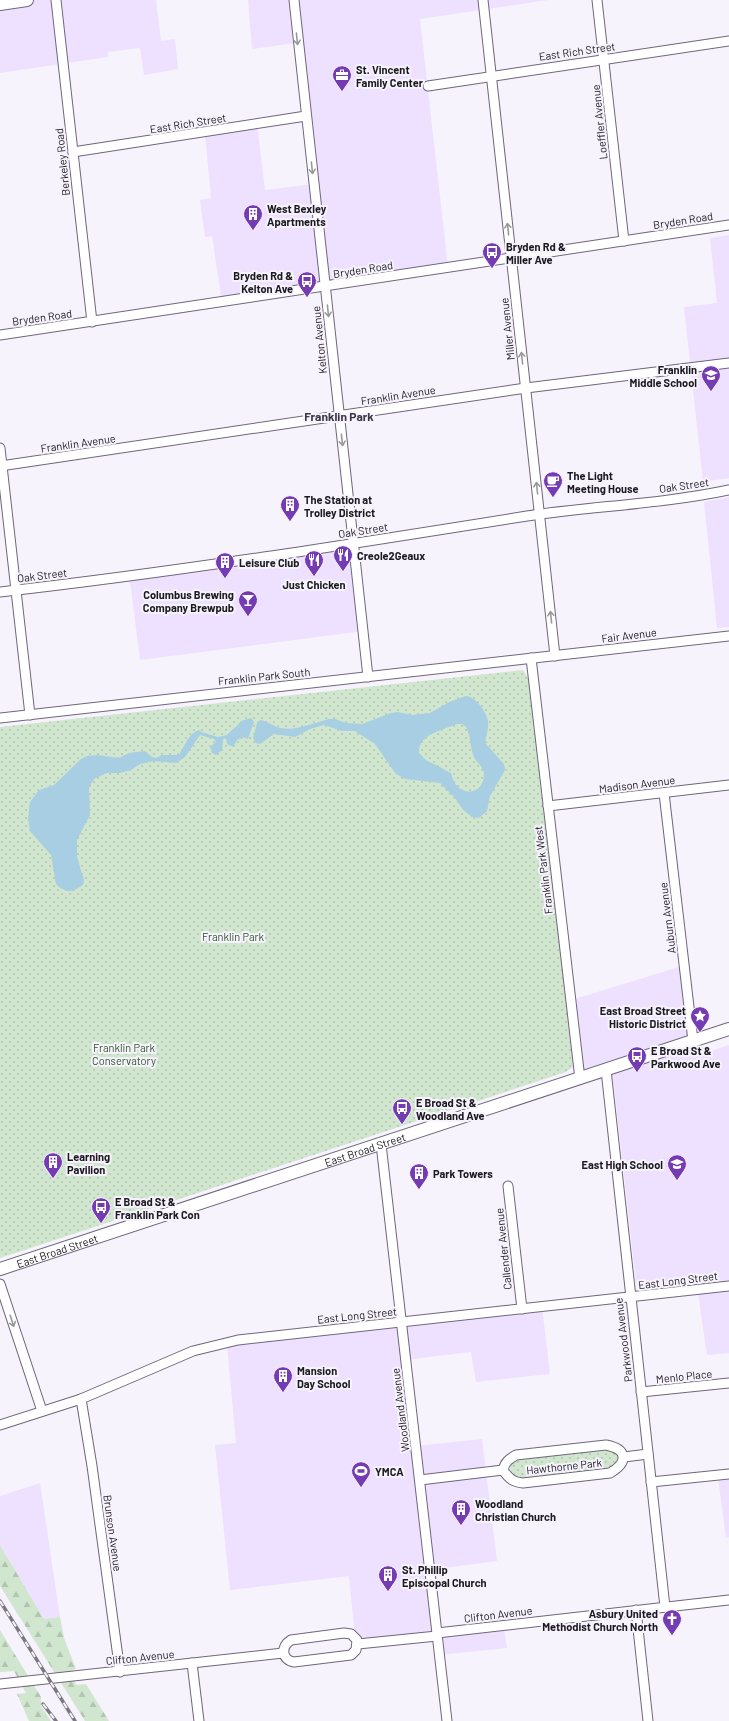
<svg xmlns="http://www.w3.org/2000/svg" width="729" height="1721" font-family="Barlow,sans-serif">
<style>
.built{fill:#eee1ff}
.forest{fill:url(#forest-firs)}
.park{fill:url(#park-dots)}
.water{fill:#a7cee3;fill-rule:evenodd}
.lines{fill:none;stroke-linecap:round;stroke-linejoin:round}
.minor-casing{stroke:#6f667a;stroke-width:11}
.major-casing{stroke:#6f667a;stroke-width:14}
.minor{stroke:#fff;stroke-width:9}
.major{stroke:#fff;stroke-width:12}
.rail-casing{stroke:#7b7880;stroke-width:3.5}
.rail{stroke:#f7f3fc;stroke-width:2;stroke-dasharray:6;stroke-linecap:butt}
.oneway{stroke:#99989b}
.labels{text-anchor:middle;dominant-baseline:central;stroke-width:4;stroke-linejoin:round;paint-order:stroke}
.street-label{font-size:11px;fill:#1c1920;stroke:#f7f3fc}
.poi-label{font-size:11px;font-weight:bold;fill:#1c1920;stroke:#f7f3fc;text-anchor:start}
.park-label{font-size:11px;fill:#2e552b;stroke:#f7f3fc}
.neighbourhood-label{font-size:12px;font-weight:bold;fill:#3e3648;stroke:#f7f3fc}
</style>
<defs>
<pattern id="forest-firs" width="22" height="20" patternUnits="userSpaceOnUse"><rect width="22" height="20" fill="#d1e6ce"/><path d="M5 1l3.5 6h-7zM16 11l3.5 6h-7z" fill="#b3c5b1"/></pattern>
<pattern id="park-dots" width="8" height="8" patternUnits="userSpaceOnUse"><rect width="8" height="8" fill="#d1e6ce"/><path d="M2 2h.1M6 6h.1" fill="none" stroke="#b3c5b1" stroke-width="1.8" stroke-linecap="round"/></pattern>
</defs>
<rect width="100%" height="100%" fill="#f7f3fc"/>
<g class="built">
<path d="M0,0H156L161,41L175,39L178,69L144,75L140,48L108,52V57L0,73Z"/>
<path d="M248,0H548L420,19L448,267L222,303L212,236L205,237L200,200L211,198L205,134L257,124L265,190L313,184L296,43L252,49Z"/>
<path d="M729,235V478L703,482L684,307L717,303L710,238Z"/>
<path d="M729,497V627L717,628L704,502Z"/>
<path d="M350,548L364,631L140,660L130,581Z"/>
<path d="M682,966L693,1057L729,1045V1353L707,1355L696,1280L641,1286L636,1283L614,1086L571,1068L573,1063L565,1002Z"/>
<path d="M542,1307L550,1374L476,1382L471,1352L405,1360L415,1446L482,1439L497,1561L429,1570L436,1631L503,1623L507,1648L439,1655L436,1638L356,1648L349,1576L230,1590L215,1445L236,1443L227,1345Z"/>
<path d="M729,1477V1537L726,1538L718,1478Z"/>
<path d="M40,1483L60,1617L44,1619L0,1545V1496Z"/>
</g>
<g class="forest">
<path d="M0,1545L44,1619L60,1617L64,1638L76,1669L70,1671L76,1685L86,1684L109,1721H85L0,1586Z"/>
<path d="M0,1630L41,1697V1706L51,1721H29L17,1694L26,1693L14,1671L0,1672Z"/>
</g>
<g class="park">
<path d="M523,670L528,678L573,1063L571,1068L566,1072L0,1258V727Z"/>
<path d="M608,1449L615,1452C621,1459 616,1464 610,1469L523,1479C514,1479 509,1474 511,1464L516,1460Z"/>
</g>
<g class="water">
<path d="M466,696C476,697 486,711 488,721C489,727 486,737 485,743L504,764L505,770L490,796L487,811L479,818L472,817L463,810L455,798L440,783L405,779L396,774L375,744L355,731H342L324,725L310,729L295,737L274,734L260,744L256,743L253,738L257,723L260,720C268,721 274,727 281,728C296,731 314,723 329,719H335L346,723L362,724L391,713L398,712L413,715L430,713L449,702ZM457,724H462L466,727C471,736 470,747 474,757C477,764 484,766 484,775C483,797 456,798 451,773L426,760L419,753C418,734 443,730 457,724Z"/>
<path d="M251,718L254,722L248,739L243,737L237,740L233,747L227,744L226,738L223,739L222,750L216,755L212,753L210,747L216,742L214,739L200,735L185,757L176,763L154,761L140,764L131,770L120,773H107L94,779L89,787L90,815L77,840V857L84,880L83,885L73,891H67L60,888L56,884L51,855L30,831L28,819L30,802L39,790L54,785L81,759L87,756L97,755L119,758L129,753L145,751L152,757L157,758L161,755H179C185,746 189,732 200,730L201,732L218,737L227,735C232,729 236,728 241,721Z"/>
</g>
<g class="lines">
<defs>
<g id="minor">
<path d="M56,0L92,322"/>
<path d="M294,0L368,677"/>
<path d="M483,0L555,656"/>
<path d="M597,0L624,241"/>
<path d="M428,86L729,41"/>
<path d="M73,152L306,116"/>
<path d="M0,335L729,225"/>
<path d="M0,448L30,715"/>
<path d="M0,466L526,388L729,363"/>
<path d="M0,592C176,572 352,544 527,516C594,506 663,504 729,490"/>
<path d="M531,658L580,1079"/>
<path d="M0,718L729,636"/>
<path d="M664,793L693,1041"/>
<path d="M548,806L729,785"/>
<path d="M606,1070L665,1607"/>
<path d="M381,1144L447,1721"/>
<path d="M508,1186L522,1309"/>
<path d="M0,1284L42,1411"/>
<path d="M641,1392L729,1383"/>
<path d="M81,1399L92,1466L120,1672"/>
<path d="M0,1425L81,1399L193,1351L238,1340L729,1286"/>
<path d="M606,1445C627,1449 629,1462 610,1473L523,1483C513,1482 509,1479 503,1470C505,1462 509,1459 516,1455Z"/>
<path d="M624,1457L648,1454"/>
<path d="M420,1480L503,1470"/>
<path d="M651,1482L729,1474"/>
<path d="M636,1610L648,1721"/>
<path d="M344,1633L351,1634L357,1640L356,1650L351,1655L294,1662C282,1660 280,1647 291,1640Z"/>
<path d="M437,1633L729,1600"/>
<path d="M358,1644L437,1636"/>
<path d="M192,1663L199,1721"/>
<path d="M0,1684L283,1653"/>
</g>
<g id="major">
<path d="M0,4L27,0"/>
<path id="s1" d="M0,1269L729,1029"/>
</g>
</defs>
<use href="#minor" class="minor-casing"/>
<use href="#major" class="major-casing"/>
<use href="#minor" class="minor"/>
<use href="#major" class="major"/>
<defs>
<g id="rail">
<path d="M0,1601L75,1721"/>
<path d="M43,1704L56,1721"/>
</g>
</defs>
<use href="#rail" class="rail-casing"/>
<use href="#rail" class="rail"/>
</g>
<defs><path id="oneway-shaft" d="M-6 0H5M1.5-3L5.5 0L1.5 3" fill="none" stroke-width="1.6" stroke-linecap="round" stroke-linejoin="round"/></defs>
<g class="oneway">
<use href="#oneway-shaft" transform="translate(297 39) rotate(84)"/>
<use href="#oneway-shaft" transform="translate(312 168) rotate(84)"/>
<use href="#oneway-shaft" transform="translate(508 229) rotate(-96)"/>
<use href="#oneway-shaft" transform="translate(328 311) rotate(84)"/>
<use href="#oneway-shaft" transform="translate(522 358) rotate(-96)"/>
<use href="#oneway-shaft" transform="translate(342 440) rotate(84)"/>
<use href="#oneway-shaft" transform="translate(537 488) rotate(-96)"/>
<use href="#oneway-shaft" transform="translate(551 617) rotate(-96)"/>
<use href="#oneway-shaft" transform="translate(12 1321) rotate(72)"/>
</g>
<defs>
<symbol id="office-pin" viewBox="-11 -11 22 30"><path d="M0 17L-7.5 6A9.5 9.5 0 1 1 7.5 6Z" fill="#743bb2" stroke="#f7f3fc"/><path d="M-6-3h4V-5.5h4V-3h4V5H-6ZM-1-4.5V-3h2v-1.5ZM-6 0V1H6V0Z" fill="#fff"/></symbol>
<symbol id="building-pin" viewBox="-11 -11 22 30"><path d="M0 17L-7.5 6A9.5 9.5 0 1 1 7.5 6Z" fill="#743bb2" stroke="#f7f3fc"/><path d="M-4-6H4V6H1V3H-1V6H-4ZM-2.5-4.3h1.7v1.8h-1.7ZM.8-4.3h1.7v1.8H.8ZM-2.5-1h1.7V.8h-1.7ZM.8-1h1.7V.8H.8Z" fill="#fff"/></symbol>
<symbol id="bus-pin" viewBox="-11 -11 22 30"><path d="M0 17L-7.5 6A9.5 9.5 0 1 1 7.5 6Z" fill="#743bb2" stroke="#f7f3fc"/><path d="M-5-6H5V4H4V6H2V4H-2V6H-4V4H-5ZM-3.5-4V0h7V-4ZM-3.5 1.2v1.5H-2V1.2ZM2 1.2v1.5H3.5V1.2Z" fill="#fff"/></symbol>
<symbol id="school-pin" viewBox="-11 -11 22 30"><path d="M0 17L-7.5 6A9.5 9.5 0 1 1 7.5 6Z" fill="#743bb2" stroke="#f7f3fc"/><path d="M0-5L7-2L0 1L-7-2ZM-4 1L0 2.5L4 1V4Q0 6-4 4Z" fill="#fff"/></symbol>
<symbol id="cafe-pin" viewBox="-11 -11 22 30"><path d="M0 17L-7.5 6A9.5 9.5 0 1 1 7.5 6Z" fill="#743bb2" stroke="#f7f3fc"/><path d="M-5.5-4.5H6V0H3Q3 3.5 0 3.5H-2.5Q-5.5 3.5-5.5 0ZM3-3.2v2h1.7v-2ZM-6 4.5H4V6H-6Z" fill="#fff"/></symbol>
<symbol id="restaurant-pin" viewBox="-11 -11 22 30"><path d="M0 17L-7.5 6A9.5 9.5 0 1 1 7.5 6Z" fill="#743bb2" stroke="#f7f3fc"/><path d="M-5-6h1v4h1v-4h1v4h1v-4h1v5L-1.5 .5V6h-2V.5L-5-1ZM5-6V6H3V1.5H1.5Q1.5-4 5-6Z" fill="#fff"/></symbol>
<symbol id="bar-pin" viewBox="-11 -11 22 30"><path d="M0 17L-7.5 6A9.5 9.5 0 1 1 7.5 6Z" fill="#743bb2" stroke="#f7f3fc"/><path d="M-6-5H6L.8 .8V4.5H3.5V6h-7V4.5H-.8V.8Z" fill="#fff"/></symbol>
<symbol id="sight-pin" viewBox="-11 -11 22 30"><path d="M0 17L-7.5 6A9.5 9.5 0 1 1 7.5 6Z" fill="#743bb2" stroke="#f7f3fc"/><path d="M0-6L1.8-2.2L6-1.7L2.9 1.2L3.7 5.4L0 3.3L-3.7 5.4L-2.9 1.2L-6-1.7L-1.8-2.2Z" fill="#fff"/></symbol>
<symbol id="stadium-pin" viewBox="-11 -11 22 30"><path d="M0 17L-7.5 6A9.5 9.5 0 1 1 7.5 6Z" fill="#743bb2" stroke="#f7f3fc"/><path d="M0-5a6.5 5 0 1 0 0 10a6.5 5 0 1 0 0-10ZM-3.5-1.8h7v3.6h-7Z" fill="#fff"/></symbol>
<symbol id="church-pin" viewBox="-11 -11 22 30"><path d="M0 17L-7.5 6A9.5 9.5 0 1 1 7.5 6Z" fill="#743bb2" stroke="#f7f3fc"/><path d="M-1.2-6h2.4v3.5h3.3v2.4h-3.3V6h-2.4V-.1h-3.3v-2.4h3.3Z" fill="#fff"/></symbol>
</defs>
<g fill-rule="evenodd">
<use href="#office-pin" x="331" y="64" width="22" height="30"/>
<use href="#building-pin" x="242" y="203" width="22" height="30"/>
<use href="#bus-pin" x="481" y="241" width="22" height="30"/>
<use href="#bus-pin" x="296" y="270" width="22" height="30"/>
<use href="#school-pin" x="700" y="364" width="22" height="30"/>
<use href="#cafe-pin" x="542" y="470" width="22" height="30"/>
<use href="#building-pin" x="279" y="494" width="22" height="30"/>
<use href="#restaurant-pin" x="332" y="544" width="22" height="30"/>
<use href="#restaurant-pin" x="303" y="549" width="22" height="30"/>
<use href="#building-pin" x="214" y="551" width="22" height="30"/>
<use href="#bar-pin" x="237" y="589" width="22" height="30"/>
<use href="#sight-pin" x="689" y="1005" width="22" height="30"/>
<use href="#bus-pin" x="626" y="1045" width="22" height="30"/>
<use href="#bus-pin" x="391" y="1097" width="22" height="30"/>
<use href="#building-pin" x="42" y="1151" width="22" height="30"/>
<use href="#school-pin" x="666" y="1153" width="22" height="30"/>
<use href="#building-pin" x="408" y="1162" width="22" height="30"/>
<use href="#bus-pin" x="90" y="1196" width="22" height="30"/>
<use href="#building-pin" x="272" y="1365" width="22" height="30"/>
<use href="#stadium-pin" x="350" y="1460" width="22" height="30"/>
<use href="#building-pin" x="450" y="1498" width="22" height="30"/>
<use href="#building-pin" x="377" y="1564" width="22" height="30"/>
<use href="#church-pin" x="661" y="1608" width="22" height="30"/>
</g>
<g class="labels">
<g class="street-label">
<text transform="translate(577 51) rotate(-8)">East Rich Street</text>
<text transform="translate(599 122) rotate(-96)">Loeffler Avenue</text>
<text transform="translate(188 123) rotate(-9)">East Rich Street</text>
<text transform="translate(62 162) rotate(-96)">Berkeley Road</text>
<text transform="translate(683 220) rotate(-9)">Bryden Road</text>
<text transform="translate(363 269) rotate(-9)">Bryden Road</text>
<text transform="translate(42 317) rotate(-8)">Bryden Road</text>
<text transform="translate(507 329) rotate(-96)">Miller Avenue</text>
<text transform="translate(319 340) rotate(-96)">Kelton Avenue</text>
<text transform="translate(398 395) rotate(-9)">Franklin Avenue</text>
<text transform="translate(78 443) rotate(-8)">Franklin Avenue</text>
<text transform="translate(684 485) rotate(-8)">Oak Street</text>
<text transform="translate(363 530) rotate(-9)">Oak Street</text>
<text transform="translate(42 575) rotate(-7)">Oak Street</text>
<text transform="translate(629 635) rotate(-7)">Fair Avenue</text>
<text transform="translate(264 676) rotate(-6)">Franklin Park South</text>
<text transform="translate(637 784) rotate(-7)">Madison Avenue</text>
<text transform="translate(543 870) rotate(-97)">Franklin Park West</text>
<text transform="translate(667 918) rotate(-97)">Auburn Avenue</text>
<text stroke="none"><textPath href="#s1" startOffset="384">East Broad Street</textPath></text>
<text transform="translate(503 1249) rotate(-96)">Callender Avenue</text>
<text stroke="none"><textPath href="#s1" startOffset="60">East Broad Street</textPath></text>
<text transform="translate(678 1280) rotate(-7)">East Long Street</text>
<text transform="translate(357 1315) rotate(-6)">East Long Street</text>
<text transform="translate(623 1340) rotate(-97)">Parkwood Avenue</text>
<text transform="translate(684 1376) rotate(-6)">Menlo Place</text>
<text transform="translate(400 1410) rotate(-97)">Woodland Avenue</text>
<text transform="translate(564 1466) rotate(-6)">Hawthorne Park</text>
<text transform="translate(113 1533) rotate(82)">Brunson Avenue</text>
<text transform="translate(498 1614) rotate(-7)">Clifton Avenue</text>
<text transform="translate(140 1657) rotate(-6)">Clifton Avenue</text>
</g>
<g class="poi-label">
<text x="356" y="69">St. Vincent<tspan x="356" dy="13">Family Center</tspan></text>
<text x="267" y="208">West Bexley<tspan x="267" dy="13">Apartments</tspan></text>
<text x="506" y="246">Bryden Rd &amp;<tspan x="506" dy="13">Miller Ave</tspan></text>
<text x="293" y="275" text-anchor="end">Bryden Rd &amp;<tspan x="293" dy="13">Kelton Ave</tspan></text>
<text x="697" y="369" text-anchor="end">Franklin<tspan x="697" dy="13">Middle School</tspan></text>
<text x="567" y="475">The Light<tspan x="567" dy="13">Meeting House</tspan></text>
<text x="304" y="499">The Station at<tspan x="304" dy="13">Trolley District</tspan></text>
<text x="357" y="555">Creole2Geaux</text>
<text x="239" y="562">Leisure Club</text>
<text x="314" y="584" text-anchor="middle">Just Chicken</text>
<text x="234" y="594" text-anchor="end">Columbus Brewing<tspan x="234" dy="13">Company Brewpub</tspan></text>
<text x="686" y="1010" text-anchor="end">East Broad Street<tspan x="686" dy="13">Historic District</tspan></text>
<text x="651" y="1050">E Broad St &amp;<tspan x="651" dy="13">Parkwood Ave</tspan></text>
<text x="416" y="1102">E Broad St &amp;<tspan x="416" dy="13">Woodland Ave</tspan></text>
<text x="67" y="1156">Learning<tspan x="67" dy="13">Pavilion</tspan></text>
<text x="663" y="1164" text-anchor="end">East High School</text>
<text x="433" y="1173">Park Towers</text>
<text x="115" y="1201">E Broad St &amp;<tspan x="115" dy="13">Franklin Park Con</tspan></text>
<text x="297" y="1370">Mansion<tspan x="297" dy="13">Day School</tspan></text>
<text x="375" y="1471">YMCA</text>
<text x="475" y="1503">Woodland<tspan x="475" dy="13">Christian Church</tspan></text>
<text x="402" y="1569">St. Phillip<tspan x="402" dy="13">Episcopal Church</tspan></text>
<text x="658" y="1613" text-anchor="end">Asbury United<tspan x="658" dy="13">Methodist Church North</tspan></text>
</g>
<g class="park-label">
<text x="233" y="936">Franklin Park</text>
<text x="124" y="1047">Franklin Park<tspan x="124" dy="13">Conservatory</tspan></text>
</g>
<g class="neighbourhood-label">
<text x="339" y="416">Franklin Park</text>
</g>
</g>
</svg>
